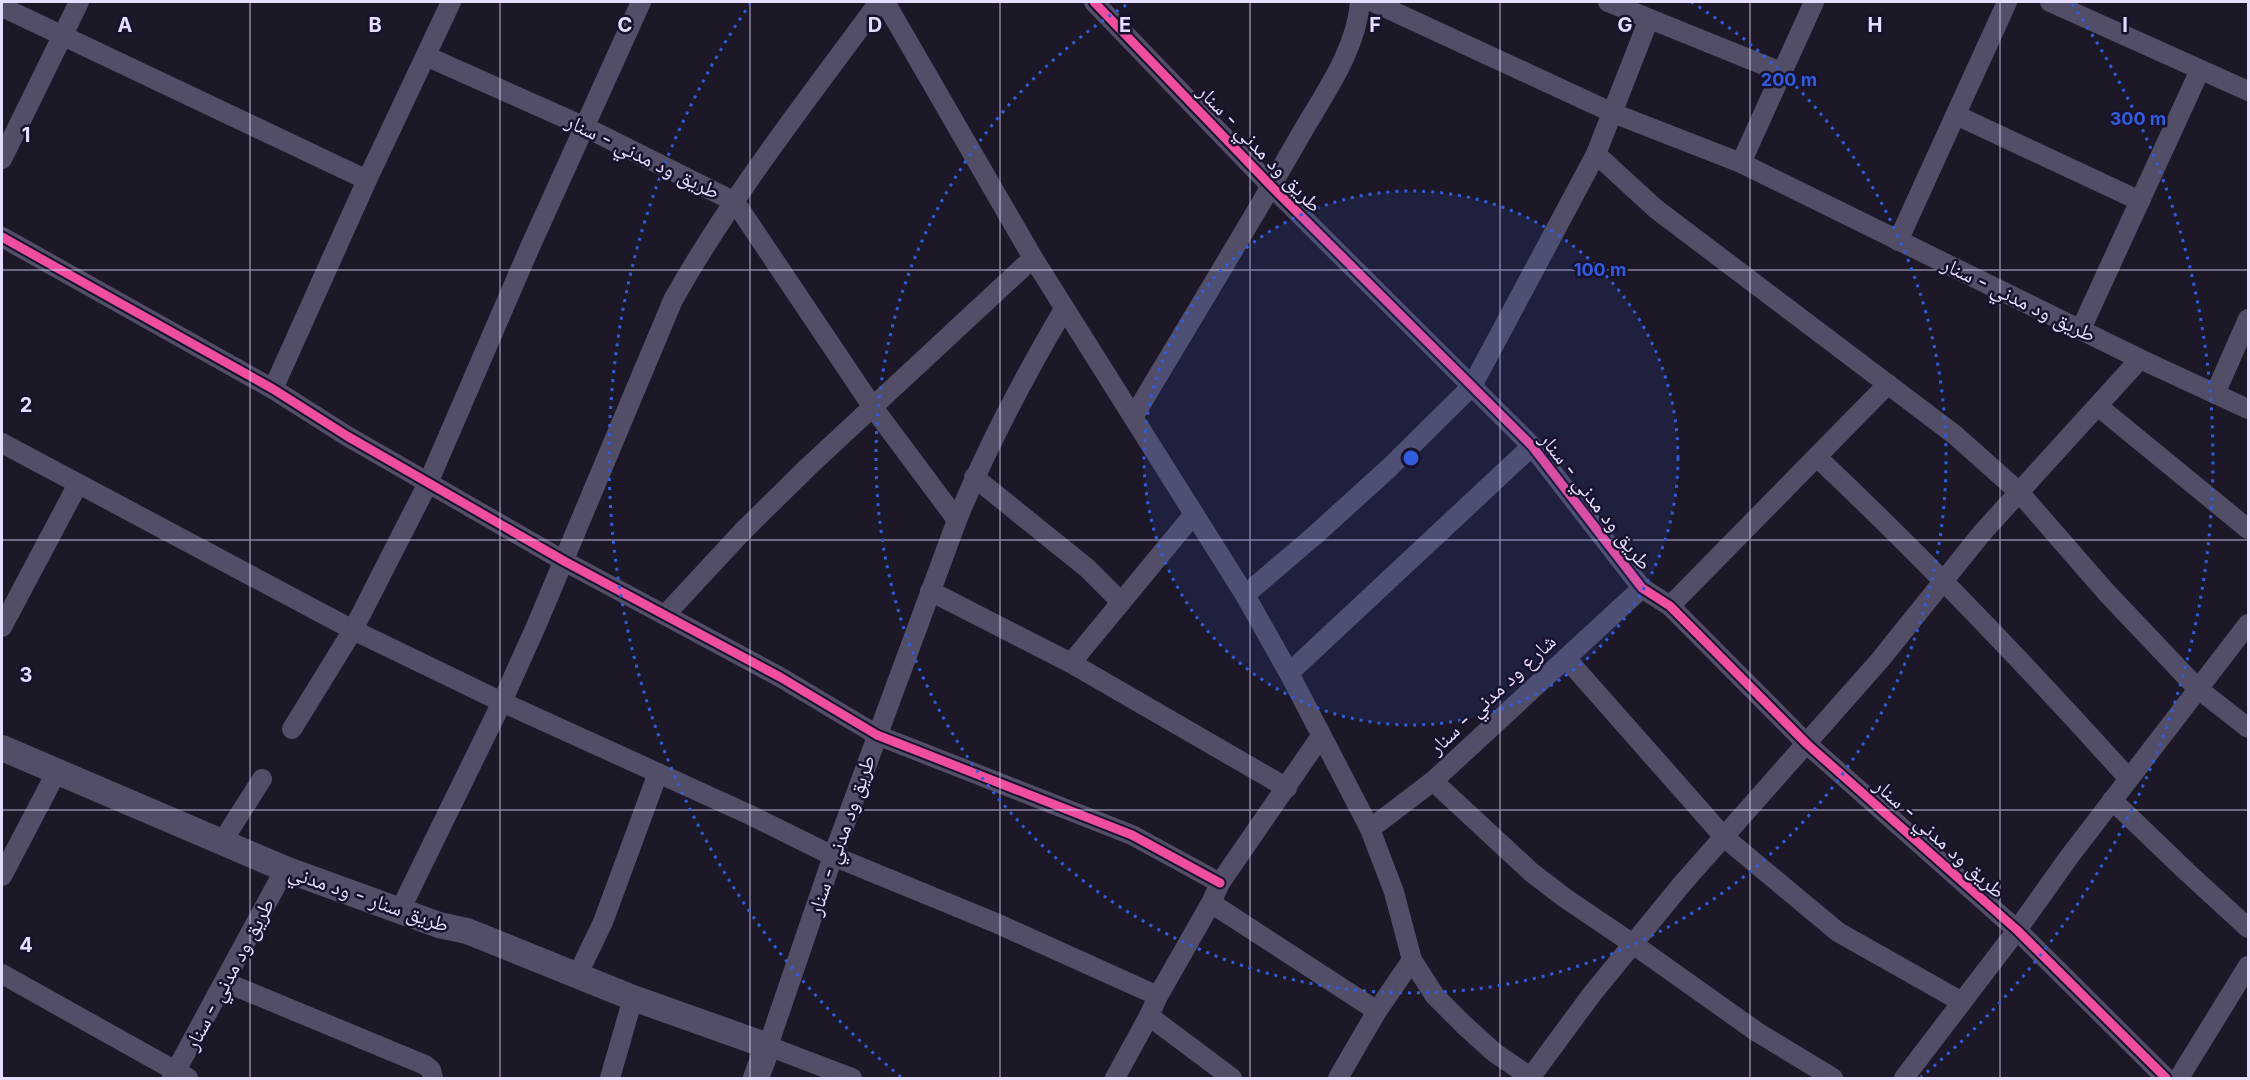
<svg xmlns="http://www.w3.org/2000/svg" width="2250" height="1080" font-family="Inter,'Noto Naskh Arabic',sans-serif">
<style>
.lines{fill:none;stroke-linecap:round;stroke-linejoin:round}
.minor{stroke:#524e67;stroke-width:20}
.tertiary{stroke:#524e67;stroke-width:26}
.cycleway-casing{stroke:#19122d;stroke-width:13}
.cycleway{stroke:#ef4d9e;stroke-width:9}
.grid{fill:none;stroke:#e5deff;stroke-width:1.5;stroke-opacity:0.55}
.ring{fill:none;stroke:#315cdc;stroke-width:3;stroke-dasharray:3 6}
.labels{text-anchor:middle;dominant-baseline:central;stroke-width:5;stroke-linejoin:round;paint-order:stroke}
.street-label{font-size:21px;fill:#e5deff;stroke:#19122d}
.grid-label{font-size:20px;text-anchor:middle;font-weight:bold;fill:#e5deff;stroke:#19122d;stroke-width:5;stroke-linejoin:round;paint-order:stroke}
.centre{fill:#315cdc;stroke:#19122d;stroke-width:3}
.ring-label{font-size:18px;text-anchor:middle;font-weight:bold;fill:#315cdc;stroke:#19122d;stroke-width:5;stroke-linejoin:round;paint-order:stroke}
</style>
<rect width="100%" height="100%" fill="#1c1827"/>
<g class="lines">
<g class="minor">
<path d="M885,2L1033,258L1245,595L1289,673L1370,829L1394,892L1412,960L1435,996L1464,1025L1495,1053L1532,1078"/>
<path d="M1094,2L1271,186L1532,446L1642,588L1670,606L1807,744L2017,930L2166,1078"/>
<path d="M1373,2L1613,113L1741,163L2140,359L2248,409"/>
<path d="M1608,2L1781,72"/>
<path d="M2050,2L2248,91"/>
<path d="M2,7L367,180"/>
<path d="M426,56L585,127L735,202L872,406L957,520"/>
<path d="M1956,115L2140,201"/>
<path d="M1596,154L1656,209L1955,435L2019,492L2106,592L2197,688L2248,728"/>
<path d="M2,159L79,2"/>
<path d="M1741,163L1814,2"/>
<path d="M2,237L273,389L347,436L564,561L780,677L877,735L1132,835L1220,883"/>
<path d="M1898,241L2007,2"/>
<path d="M2081,329L2200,70"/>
<path d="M273,389L367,180L451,2"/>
<path d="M2215,394L2248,319"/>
<path d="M2099,407L2248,529"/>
<path d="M1134,416C1188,325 1244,234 1297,141C1321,98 1356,53 1360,2"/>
<path d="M2,443L353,630L502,702L748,814L833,856L996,923L1158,996"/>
<path d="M1818,458C1926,560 2029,668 2129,779"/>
<path d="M974,477L1087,568L1121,602"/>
<path d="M930,591L1071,663L1287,788"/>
<path d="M1245,595L1314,536L1389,468L1472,386L1596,154L1649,19"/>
<path d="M1670,606L1888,384"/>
<path d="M666,614L743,531L808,467L1033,258"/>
<path d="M2,627L78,484"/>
<path d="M1566,658L1724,837L1838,932L1962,1002"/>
<path d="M1071,663L1194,514"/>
<path d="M1289,673L1532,446"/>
<path d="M292,729L353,630L428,483L530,247L641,2"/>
<path d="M1433,781L1531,872L1565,898L1633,944L1757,1032L1833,1078"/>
<path d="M2112,800L2187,872L2248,928"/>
<path d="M1370,829L1433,781L1642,588"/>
<path d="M227,834L262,779"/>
<path d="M2,876L56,773"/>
<path d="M406,898L502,702L537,624L673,300C732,195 808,99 879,2"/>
<path d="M1211,903L1377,1011"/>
<path d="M2,974L188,1078"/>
<path d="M578,974L603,922L658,773"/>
<path d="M225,982L425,1065L431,1070L433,1078"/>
<path d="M1149,1016L1232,1078"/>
<path d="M172,1078L285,869"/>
<path d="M610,1078L633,998"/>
<path d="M852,1078L768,1046L833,856L957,520C987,446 1024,377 1064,309"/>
<path d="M1115,1078L1149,1016L1158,996L1211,903L1220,883L1321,736"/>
<path d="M1338,1078L1377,1011L1412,960"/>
<path d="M1530,1078L1592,994L1682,884L1880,660L1982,533L2140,359"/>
<path d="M1904,1078L2017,930L2069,857L2248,624"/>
<path d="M2179,1078L2248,966"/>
</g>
<path class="tertiary" d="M2,748L285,869L439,925L467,931L633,998L768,1046L756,1078"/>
<defs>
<g id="cycleway">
<path d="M1094,2L1271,186L1532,446L1642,588L1670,606L1807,744L2017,930L2166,1078"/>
<path d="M2,237L273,389L347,436L564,561L780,677L877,735L1132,835L1220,883"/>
</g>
</defs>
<use href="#cycleway" class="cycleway-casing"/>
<use href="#cycleway" class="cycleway"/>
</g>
<path class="grid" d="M250,2V1078M500,2V1078M750,2V1078M1000,2V1078M1250,2V1078M1500,2V1078M1750,2V1078M2000,2V1078M2,270H2248M2,540H2248M2,810H2248"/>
<circle cx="1411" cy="458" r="267" fill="#315cdc" fill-opacity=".12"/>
<g class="ring">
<circle cx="1411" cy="458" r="267"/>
<path d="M1691 2A535 535 0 1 1 1131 2"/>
<path d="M901 1077A802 802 0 0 1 750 4M2072 4A802 802 0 0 1 1921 1077"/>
</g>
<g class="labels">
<g class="street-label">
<text transform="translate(1260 148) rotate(46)">طريق ود مدني - سنار</text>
<text transform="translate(643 156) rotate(26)">طريق ود مدني - سنار</text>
<text transform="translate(2019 299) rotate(26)">طريق ود مدني - سنار</text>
<text transform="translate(1596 501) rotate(52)">طريق ود مدني - سنار</text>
<text transform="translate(1492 694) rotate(-43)">شارع ود مدني - سنار</text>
<text transform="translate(841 835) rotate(-71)">طريق ود مدني - سنار</text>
<text transform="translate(1940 838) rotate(42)">طريق ود مدني - سنار</text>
<text transform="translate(369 898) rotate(19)">طريق سنار - ود مدني</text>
<text transform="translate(229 974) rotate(-62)">طريق ود مدني - سنار</text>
</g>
</g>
<g class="grid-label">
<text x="125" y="32">A</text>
<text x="375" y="32">B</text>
<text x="625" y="32">C</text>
<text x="875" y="32">D</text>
<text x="1125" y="32">E</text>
<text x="1375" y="32">F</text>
<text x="1625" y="32">G</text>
<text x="1875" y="32">H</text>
<text x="2125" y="32">I</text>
<text x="26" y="142">1</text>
<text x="26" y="412">2</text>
<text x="26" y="682">3</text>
<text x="26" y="952">4</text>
</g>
<circle cx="1411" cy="458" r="9" class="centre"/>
<g class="ring-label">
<text x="1789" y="86">200 m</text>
<text x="2138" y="125">300 m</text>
<text x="1600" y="276">100 m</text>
</g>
<rect width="2250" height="1080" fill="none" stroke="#e5deff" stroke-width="6"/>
</svg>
